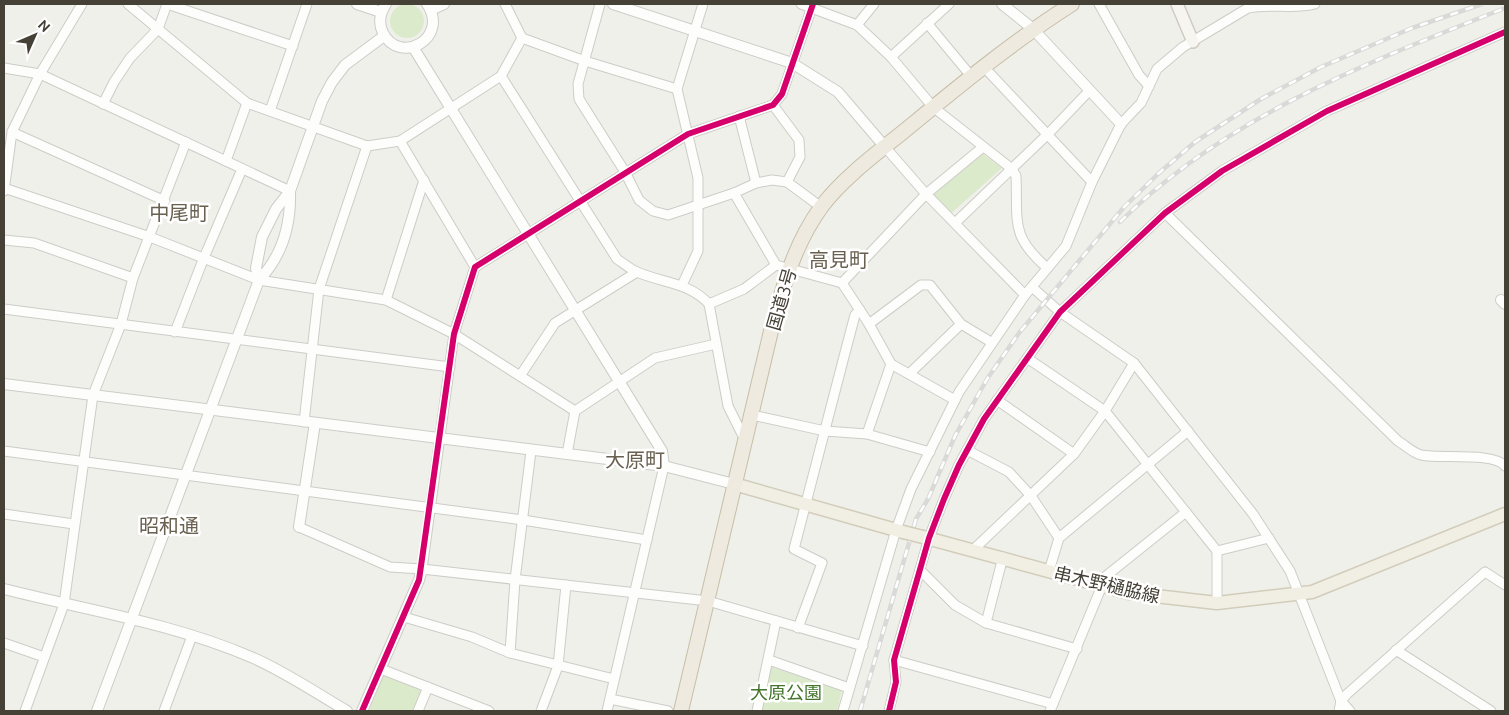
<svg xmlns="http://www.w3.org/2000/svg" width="1509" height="715" font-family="Ubuntu,'Noto Sans JP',sans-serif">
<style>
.green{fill:#dceacc}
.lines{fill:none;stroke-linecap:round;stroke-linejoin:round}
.minor-casing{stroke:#cdccc7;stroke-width:11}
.tertiary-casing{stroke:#cdccc7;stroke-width:12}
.secondary-casing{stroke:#cfcdc2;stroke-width:14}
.primary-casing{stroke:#d2cdba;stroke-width:15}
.trunk-casing{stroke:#c7bea8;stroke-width:16}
.minor{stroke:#fdfdfc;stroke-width:9}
.tertiary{stroke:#fdfdfc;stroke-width:10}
.secondary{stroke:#f7f5ef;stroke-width:11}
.primary{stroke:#f1eee4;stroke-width:12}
.trunk{stroke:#eeeadf;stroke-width:14}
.rail-casing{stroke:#d9d9d8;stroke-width:4.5}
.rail{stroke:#fff;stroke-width:2.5;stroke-dasharray:8;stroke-linecap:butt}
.primary-bridge-casing{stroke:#d2cdba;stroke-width:15;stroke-linecap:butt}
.primary-bridge{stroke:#f1eee4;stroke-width:12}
.cycleway-casing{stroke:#fff;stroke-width:9}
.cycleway{stroke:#d6006c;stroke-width:6}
.labels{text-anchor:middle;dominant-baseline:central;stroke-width:5;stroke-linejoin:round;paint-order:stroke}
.street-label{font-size:18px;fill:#464137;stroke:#fff}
.park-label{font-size:18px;fill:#44752d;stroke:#fff}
.quarter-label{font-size:20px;fill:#69604f;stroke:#fff}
</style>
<rect width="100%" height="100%" fill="#f0f0eb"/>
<g class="green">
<circle cx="407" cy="21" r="17"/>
<path d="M977,150L1002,168L948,216L930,199L935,185Z"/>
<path d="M771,667L842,690L837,711H761Z"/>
<path d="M387,675L420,688L422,692L415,711H369L383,676Z"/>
</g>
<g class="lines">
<defs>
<g id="minor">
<path d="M128,4L247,103L367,146L400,141L501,76L522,38"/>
<path d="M505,4L522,38L585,61L677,89"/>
<path d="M600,4L578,84L579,99L625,172L639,200L653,211L668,215L734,193L756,183L772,180L787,182L821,207"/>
<path d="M801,4L857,25L891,57L933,107L1012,169L1016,176C1018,222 1010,235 1046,267"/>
<path d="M1099,4L1139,75L1149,86"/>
<path d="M927,23L971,76"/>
<path d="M857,25L874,4"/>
<path d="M891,57L949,4"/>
<path d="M983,66L1092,182"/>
<path d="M4,68L40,74L290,191"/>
<path d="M501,76L617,259C623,263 630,269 637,272C662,283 689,282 709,304L728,406L745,440"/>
<path d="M103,104L114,82L130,58L158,29L167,4L293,46"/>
<path d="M773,105L799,140L800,157L787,182"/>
<path d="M270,111L307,4"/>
<path d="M739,116L756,183"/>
<path d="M12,132L165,201"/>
<path d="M400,141L475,267"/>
<path d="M885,147L926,194L1025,295"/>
<path d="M226,161L247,103"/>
<path d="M4,188L150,237L259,280L386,300L454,334L575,411"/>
<path d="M4,191L12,132L40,74L82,4"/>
<path d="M734,193L776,265"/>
<path d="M1165,213L1398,441C1405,445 1413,453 1421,455C1441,459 1494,452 1505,466"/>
<path d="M955,223L1048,134L1090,90"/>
<path d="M4,240L34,243L133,278"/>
<path d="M842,283L926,194L983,147"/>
<path d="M682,285L698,251V178L677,89L703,4"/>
<path d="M1032,287L1060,312L1134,363L1253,514L1290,571L1341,701L1350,711"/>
<path d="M386,300L424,180"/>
<path d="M709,304L744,289L776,265L842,283L869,324L891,364L955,400"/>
<path d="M4,309L450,367"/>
<path d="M869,324L921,285H930L961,324L991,342"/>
<path d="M175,332L203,260L242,169"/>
<path d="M1027,358L1105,411L1217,551V603"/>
<path d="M909,374L961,324"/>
<path d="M520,376L555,323L637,272"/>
<path d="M997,400L1074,454"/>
<path d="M752,415L825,431L867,434L930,452"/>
<path d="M304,422L319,289L367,146"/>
<path d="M867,434L891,364"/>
<path d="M967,450L1009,472L1031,496L1059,538"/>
<path d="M4,451L523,520L647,540"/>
<path d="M567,454L575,411L655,358L716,344"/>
<path d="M4,514L74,524"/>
<path d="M299,527L390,567L422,569L708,601L863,646"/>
<path d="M974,549L1074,454L1105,411L1134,363"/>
<path d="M1217,551L1269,538"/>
<path d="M422,569L454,334L475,267L688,134L773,105L782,94L813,4"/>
<path d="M920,570L955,605L986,623L1077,649"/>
<path d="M1049,571L1059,538L1188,431"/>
<path d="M404,617L472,637L510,653L614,679"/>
<path d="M986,623L1003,557"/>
<path d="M798,628L822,563L794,549L846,349L855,315L860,310"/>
<path d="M4,643L44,657"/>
<path d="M1396,650L1491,711"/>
<path d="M510,653L515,580L531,451"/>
<path d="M769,660L849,688"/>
<path d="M894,660L1053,704"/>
<path d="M381,669L489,711"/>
<path d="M610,699L668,711"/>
<path d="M25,711L64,604L93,395L121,324L133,278L186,142"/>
<path d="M164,711L192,636"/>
<path d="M418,711L428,687"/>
<path d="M541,711L558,666L566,585"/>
<path d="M607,711L664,466"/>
<path d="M757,711L776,621"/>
<path d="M843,711L896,530L911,489L959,392L1025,295L1066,246L1092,182L1121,124L1141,103L1157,69L1183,47L1248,8C1270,3 1292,10 1315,4"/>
<path d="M889,711L896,682L894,660L929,538L944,499L959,465L984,419L1060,312L1165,213L1222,171L1327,111L1505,32"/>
<path d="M1050,711L1106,576L1186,512"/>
<path d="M1339,711L1341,701L1347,694L1485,572L1505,585"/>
</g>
<g id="tertiary">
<path d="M357,4L381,12"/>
<path d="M386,4C380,13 378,23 383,33C400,66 450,38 427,4"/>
<path d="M613,4L792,63L838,92L885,147"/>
<path d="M1002,4L1033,29L1121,124"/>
<path d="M431,10L444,4"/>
<path d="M413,47L662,451L664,466"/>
<path d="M259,280L256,268L262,237L276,209L290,191L322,101L332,82L345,65L384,36"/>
<path d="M1501,300L1505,304"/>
<path d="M4,384L664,466L734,484"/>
<path d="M299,527L315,423"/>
<path d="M4,589C86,610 172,623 251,657C284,671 316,693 347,711"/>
<path d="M97,711L259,280C283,255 291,225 290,191"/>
<path d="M362,711L419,580L422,569"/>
</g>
<path id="secondary" d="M1177,4L1193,42"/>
<g id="primary">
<path d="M734,484L903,532"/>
<path d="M923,537L1129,593L1217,603L1312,592L1505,514"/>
</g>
<path id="trunk" d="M681,711L771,331C783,287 794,244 822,206C842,179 877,153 903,132C958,87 1012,42 1072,4"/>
</defs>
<use href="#minor" class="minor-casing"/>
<use href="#tertiary" class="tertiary-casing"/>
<use href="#secondary" class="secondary-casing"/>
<use href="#primary" class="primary-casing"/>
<use href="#trunk" class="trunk-casing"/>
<use href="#minor" class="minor"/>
<use href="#tertiary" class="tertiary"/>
<use href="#secondary" class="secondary"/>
<use href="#primary" class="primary"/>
<use href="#trunk" class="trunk"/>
<defs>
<g id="rail">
<path d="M1120,222C1226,116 1369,62 1505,8"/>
<path d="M860,711L916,519L928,499L955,436L987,379L1019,333L1124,207L1159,173L1195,142L1261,99L1321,67L1412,28L1482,4"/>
</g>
</defs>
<use href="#rail" class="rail-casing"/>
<use href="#rail" class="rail"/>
<defs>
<path id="primary-bridge" d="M903,532L923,537"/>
</defs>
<use href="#primary-bridge" class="primary-bridge-casing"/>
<use href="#primary-bridge" class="primary-bridge"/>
<defs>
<g id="cycleway">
<path d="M362,711L419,580L454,334L475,267L688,134L773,105L782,94L813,4"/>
<path d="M889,711L896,682L894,660L929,538L944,499L959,465L984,419L1060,312L1165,213L1222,171L1327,111L1505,32"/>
</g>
</defs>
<use href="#cycleway" class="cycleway-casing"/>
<use href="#cycleway" class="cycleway"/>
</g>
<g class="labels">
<g class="street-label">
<text transform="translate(781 299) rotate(-74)">国道3号</text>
<text transform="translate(1107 584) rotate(13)">串木野樋脇線</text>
</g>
<g class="park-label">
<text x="786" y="692">大原公園</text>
</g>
<g class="quarter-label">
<text x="179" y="212">中尾町</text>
<text x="839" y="259">高見町</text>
<text x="635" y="459">大原町</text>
<text x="169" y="525">昭和通</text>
</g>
</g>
<rect width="1509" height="715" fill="none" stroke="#464137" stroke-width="10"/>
<g transform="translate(35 35) rotate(45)" stroke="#ffffff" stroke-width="4" paint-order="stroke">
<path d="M0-4L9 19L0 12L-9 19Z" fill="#464137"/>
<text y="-8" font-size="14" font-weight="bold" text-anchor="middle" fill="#464137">N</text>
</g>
</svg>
